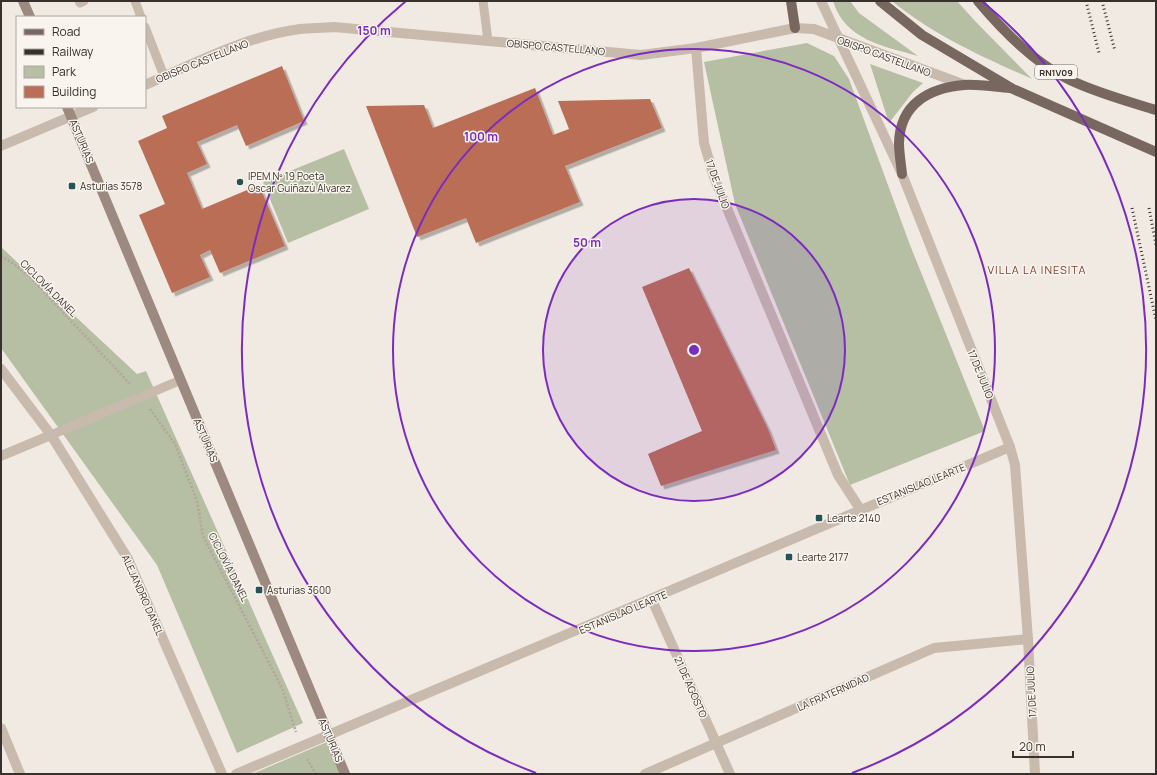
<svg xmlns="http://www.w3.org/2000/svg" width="1157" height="775" font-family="Manrope,sans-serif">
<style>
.green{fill:#b6bfa3}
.building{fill:#ba6e57;filter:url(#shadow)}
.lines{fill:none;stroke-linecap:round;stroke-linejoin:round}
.path{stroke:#b4a499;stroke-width:2.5;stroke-dasharray:2 2;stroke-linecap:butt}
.lane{stroke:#c9baae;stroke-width:9}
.street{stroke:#c9baae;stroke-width:10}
.secondary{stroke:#9c8a80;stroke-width:10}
.primary{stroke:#78675f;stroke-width:10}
.rail{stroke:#38302c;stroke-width:3;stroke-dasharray:1 3;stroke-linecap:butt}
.ring{fill:none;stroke:#7b2cbf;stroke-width:2}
.poi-dot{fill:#255356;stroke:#f9f4ee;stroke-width:1.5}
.labels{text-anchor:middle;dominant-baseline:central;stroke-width:3;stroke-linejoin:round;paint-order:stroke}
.shield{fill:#f9f4ee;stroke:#726b66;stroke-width:1}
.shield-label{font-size:9px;font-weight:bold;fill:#38302c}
.street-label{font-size:10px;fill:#38302c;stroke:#f9f4ee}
.poi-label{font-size:10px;fill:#38302c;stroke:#f9f4ee;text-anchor:start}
.neighbourhood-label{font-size:11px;letter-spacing:1px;fill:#7f3f2d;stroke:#f9f4ee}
.centre{fill:#7b2cbf;stroke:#f9f4ee;stroke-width:2}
.ring-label{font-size:12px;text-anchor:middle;font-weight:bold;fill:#7b2cbf;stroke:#f9f4ee;stroke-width:3;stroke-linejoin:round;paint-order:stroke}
</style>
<defs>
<filter id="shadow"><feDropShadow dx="3.5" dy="3.5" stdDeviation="0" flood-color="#0004"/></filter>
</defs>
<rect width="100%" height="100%" fill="#f1eae2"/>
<g class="green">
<path d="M833,1H850L859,13L918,56C883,46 845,40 833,1Z"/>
<path d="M892,1H957L975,21L1032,79C983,57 933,35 892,1Z"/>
<path d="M807,43L834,56L849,79L910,245L985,431L850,485L735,204L704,62Z"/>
<path d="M870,64L923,83L913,92L889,123Z"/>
<path d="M344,149L369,209L288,243L263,182Z"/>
<path d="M1,247L137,374L146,371L303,723L237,753L157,565L1,348Z"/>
<path d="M327,742L341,774H252Z"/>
</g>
<g class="building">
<path d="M282,66L304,121L246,146L237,125L197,142L207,164L187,173L202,209L259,185L285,246L220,273L210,250L200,255L210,277L172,293L139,215L165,204L138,141L167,128L162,116Z"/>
<path d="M535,88L553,135L569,129L558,101L650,99L662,128L565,166L580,202L476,243L466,218L417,237L366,106L424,105L433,128Z"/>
<path d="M689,268L768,429L776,450L661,486L648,454L702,431L642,287Z"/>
</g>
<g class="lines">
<g class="path">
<path d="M1,256L14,264L31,278L131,385"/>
<path d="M150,409L175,444L197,501L203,536L282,688L296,732"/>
<path d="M307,759L316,774"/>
</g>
<g class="lane">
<path d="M79,1L80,3L84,1"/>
<path d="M135,1L141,17"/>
<path d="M483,1L488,41"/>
<path d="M145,27L164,76"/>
<path d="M51,435L181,380"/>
</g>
<g class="street">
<path d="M821,1L902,174L1010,447L1015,465L1028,639L1035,774"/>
<path d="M696,48L704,143L714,177L838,475L860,509"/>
<path d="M145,85C195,63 246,36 300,29C311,28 323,28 334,27L641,55L696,48L795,28L814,29L965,85"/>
<path d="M1,146L93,107"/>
<path d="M1,369L51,435L128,559L222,774"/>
<path d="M1,456L51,435"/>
<path d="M652,600L730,774"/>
<path d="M1,728L20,774"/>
<path d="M236,774L1010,447"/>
<path d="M645,774L934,648L1028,639"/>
</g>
<g class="secondary">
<path d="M23,1L30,17"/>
<path d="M67,107L345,774"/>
</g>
<g class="primary">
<path d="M791,1L795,28"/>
<path d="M880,1L922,35L1013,89L1156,152"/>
<path d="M978,1C1003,31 1034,63 1070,80C1097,93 1127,101 1156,110"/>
<path d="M902,174C901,164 899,153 899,143C900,104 929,88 964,85C979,84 995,87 1010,88"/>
</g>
<g class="rail">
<path d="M1086,1L1099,53"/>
<path d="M1102,1L1115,51"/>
<path d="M1132,208L1156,320"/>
<path d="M1149,208L1156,245"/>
</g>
</g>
<circle cx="694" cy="350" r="151" fill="#7b2cbf" fill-opacity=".12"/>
<g class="ring">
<circle cx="694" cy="350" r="151"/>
<circle cx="694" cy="350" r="301"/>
<path d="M536 773A452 452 0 0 1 406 1M982 1A452 452 0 0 1 852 773"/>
</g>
<g class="poi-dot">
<circle cx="240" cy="182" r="4"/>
<rect x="68" y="182" width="8" height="8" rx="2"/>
<rect x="815" y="514" width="8" height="8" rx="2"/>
<rect x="785" y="553" width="8" height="8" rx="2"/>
<rect x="255" y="586" width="8" height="8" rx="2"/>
</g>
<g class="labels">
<rect class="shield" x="1035" y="65" width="42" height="14" rx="3"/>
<g class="shield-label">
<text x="1056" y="72">RN1V09</text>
</g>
<g class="street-label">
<text transform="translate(556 47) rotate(5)">OBISPO CASTELLANO</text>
<text transform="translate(884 56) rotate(20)">OBISPO CASTELLANO</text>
<text transform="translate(202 61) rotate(-22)">OBISPO CASTELLANO</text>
<text transform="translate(82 141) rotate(67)">ASTURIAS</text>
<text transform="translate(718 184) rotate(70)">17 DE JULIO</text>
<text transform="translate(49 288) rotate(45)">CICLOVÍA DANEL</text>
<text transform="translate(981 374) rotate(68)">17 DE JULIO</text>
<text transform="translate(206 440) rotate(67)">ASTURIAS</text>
<text transform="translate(921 484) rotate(-22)">ESTANISLAO LEARTE</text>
<text transform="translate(229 567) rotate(63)">CICLOVÍA DANEL</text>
<text transform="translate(143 595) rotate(66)">ALEJANDRO DANEL</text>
<text transform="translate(623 612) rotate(-23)">ESTANISLAO LEARTE</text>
<text transform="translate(691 687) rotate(66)">21 DE AGOSTO</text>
<text transform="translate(833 692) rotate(-24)">LA FRATERNIDAD</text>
<text transform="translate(1031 692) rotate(-93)">17 DE JULIO</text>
<text transform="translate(331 740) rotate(67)">ASTURIAS</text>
</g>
<g class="poi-label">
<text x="248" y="176">IPEM Nº 19 Poeta<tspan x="248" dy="12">Oscar Guiñazú Alvarez</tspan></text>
<text x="80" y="186">Asturias 3578</text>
<text x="827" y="518">Learte 2140</text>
<text x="797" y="557">Learte 2177</text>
<text x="267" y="590">Asturias 3600</text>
</g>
<g class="neighbourhood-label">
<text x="1037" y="269">VILLA LA INESITA</text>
</g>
</g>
<circle cx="694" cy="350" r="6" class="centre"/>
<g class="ring-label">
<text x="374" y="35">150 m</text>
<text x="481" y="141">100 m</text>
<text x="587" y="247">50 m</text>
</g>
<rect width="1157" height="775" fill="none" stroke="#38302c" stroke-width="4"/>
<rect x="16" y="16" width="130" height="92" fill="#f9f4ee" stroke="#aca6a0"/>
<rect x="24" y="29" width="20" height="6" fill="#78675f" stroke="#aca6a0"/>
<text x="52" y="36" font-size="12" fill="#38302c">Road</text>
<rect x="24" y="49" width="20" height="6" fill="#38302c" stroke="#aca6a0"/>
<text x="52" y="56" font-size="12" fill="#38302c">Railway</text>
<rect x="24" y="66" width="20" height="12" fill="#b6bfa3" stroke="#aca6a0"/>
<text x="52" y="76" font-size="12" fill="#38302c">Park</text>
<rect x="24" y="86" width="20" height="12" fill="#ba6e57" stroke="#aca6a0"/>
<text x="52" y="96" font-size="12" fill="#38302c">Building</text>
<path d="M1013 751v6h60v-6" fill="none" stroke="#38302c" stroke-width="2"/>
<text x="1019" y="751" font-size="12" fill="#38302c" stroke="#f9f4ee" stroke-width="3" paint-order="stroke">20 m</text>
</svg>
